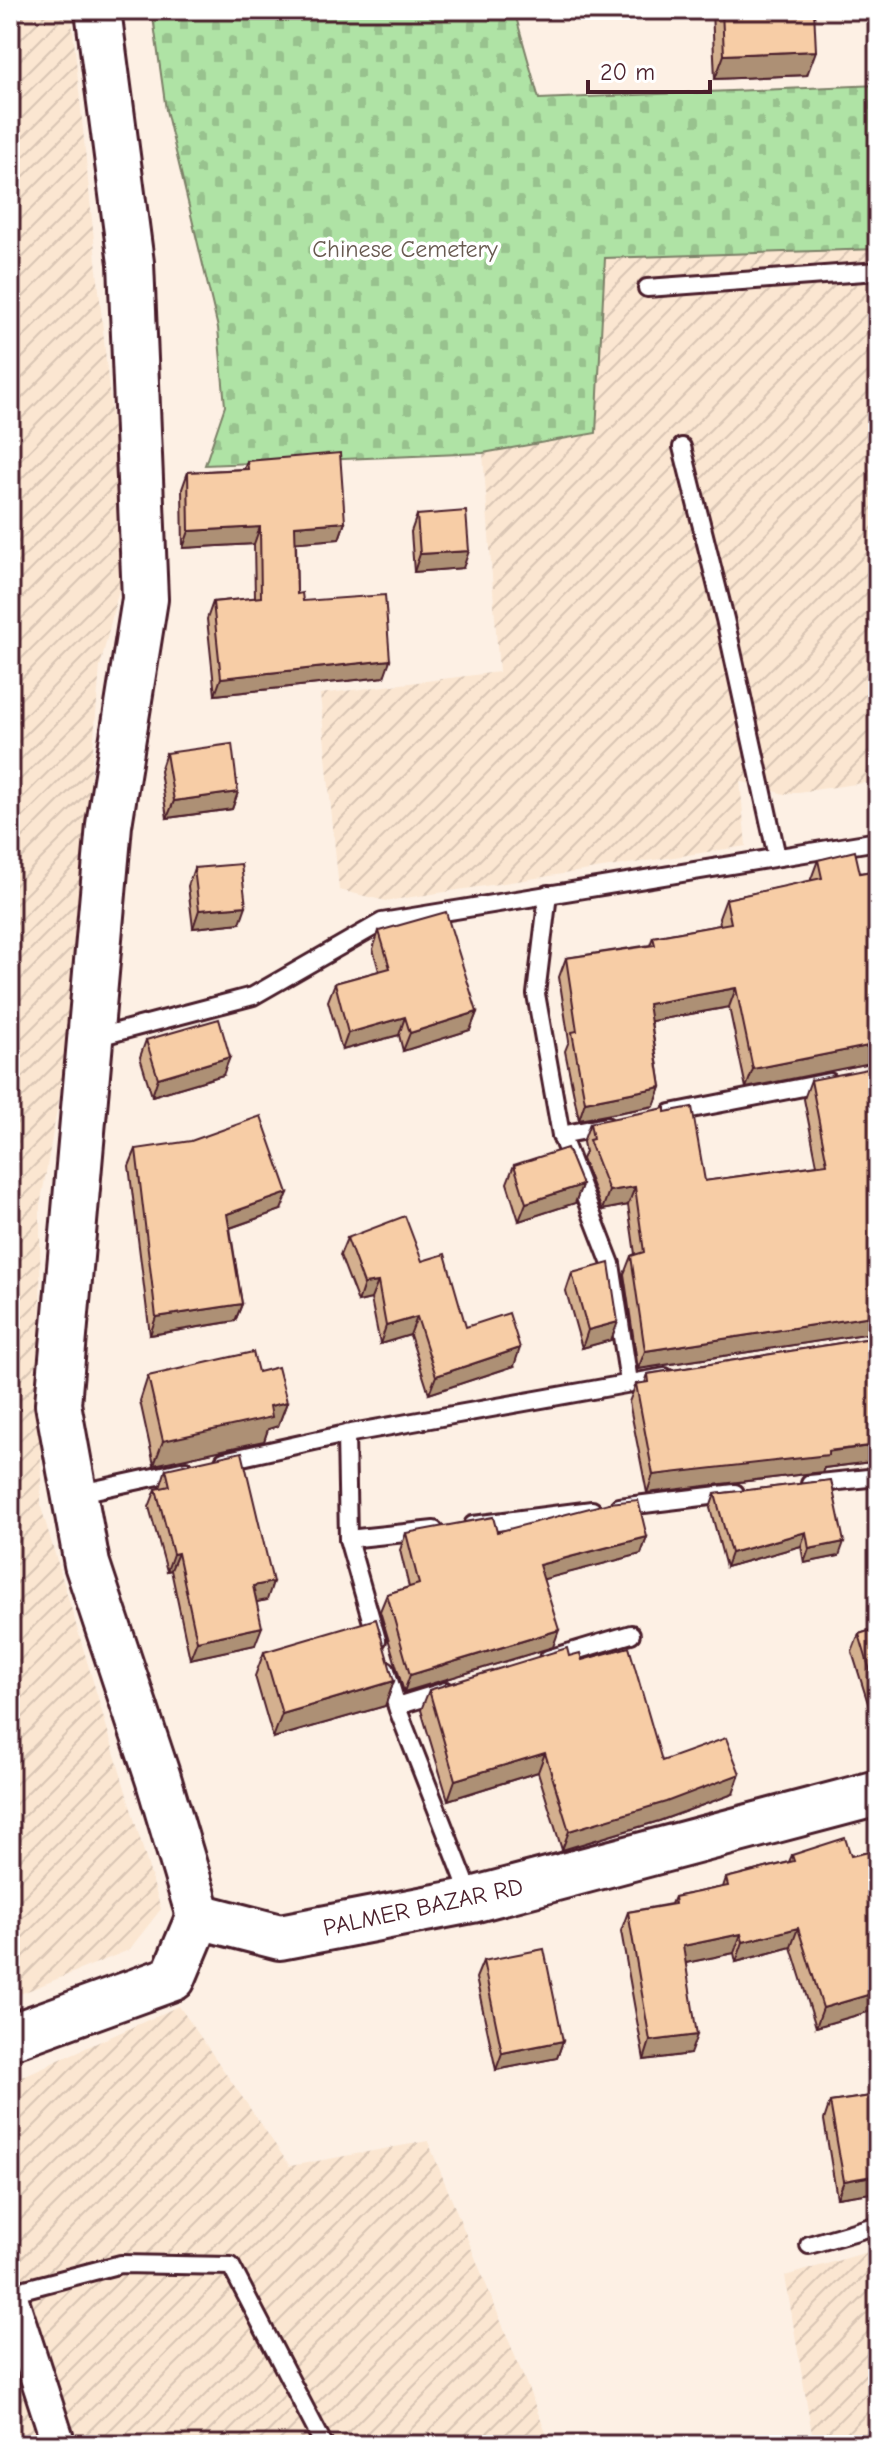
<svg xmlns="http://www.w3.org/2000/svg" width="888" height="2455" font-family="'Comic Neue',sans-serif">
<style>
.industrial{fill:url(#industrial-furrows)}
.cemetery{fill:url(#cemetery-stones);stroke:#7c8168;stroke-width:2}
.lines{fill:none;stroke-linecap:round;stroke-linejoin:round}
.lane-casing{stroke:#4a1f2b;stroke-width:22}
.street-casing{stroke:#4a1f2b;stroke-width:38}
.secondary-casing{stroke:#4a1f2b;stroke-width:50}
.lane{stroke:#fff;stroke-width:16}
.street{stroke:#fff;stroke-width:32}
.secondary{stroke:#fff;stroke-width:44}
.wall{fill:#d4b08f;stroke:#4a1f2b;stroke-width:2}
.shaded-wall{fill:#ad9074;stroke:#4a1f2b;stroke-width:2}
.building{fill:#f7cda6;stroke:#4a1f2b;stroke-width:2}
.labels{text-anchor:middle;dominant-baseline:central;stroke-width:7;stroke-linejoin:round;paint-order:stroke}
.park-label{font-size:24px;fill:#685a50;stroke:#fff}
.street-label{font-size:24px;fill:#4a1f2b;stroke:#fff}
</style>
<defs>
<pattern id="industrial-furrows" width="10" height="10" patternUnits="userSpaceOnUse" patternTransform="scale(2)"><rect width="10" height="10" fill="#fbe6d1"/><path d="M-1 1l2-2M0 10L10 0M9 11l2-2" fill="none" stroke="#d9c5b4"/></pattern>
<pattern id="cemetery-stones" width="16" height="16" patternUnits="userSpaceOnUse" patternTransform="scale(2)"><rect width="16" height="16" fill="#afe3a5"/><path d="M2 7V4a2 2 0 0 1 4 0v3zM10 15v-3a2 2 0 0 1 4 0v3z" fill="#98c28e"/></pattern>
</defs>
<rect width="100%" height="100%" fill="#fdf0e4"/>
<filter id="ink" filterUnits="userSpaceOnUse"><feTurbulence type="fractalNoise" baseFrequency=".0125" numOctaves="2"/><feDisplacementMap in="SourceGraphic" scale="16" xChannelSelector="R" yChannelSelector="G"/><feConvolveMatrix kernelMatrix="1 2 1 2 8 2 1 2 1" color-interpolation-filters="sRGB"/></filter>
<g filter="url(#ink)">
<g class="industrial">
<path d="M10,10H71L126,560L100,667L67,1053L40,1206L41,1507L161,1909L129,1950L10,1998Z"/>
<path d="M878,249V781L784,794L740,781L746,846L386,901L339,890L320,694L499,672L483,453L596,432L605,258Z"/>
<path d="M179,2006L290,2166L428,2141L551,2445H10V2082Z"/>
<path d="M878,2249V2445H814L785,2276Z"/>
</g>
<path class="cemetery" d="M152,10H514L539,99L878,85V249L605,258L596,433L483,453L205,465L225,406L218,328L166,110Z"/>
<g class="lines">
<defs>
<g id="lane">
<path d="M647,288L878,271"/>
<path d="M682,447L725,619L777,857"/>
<path d="M548,894L536,994L561,1135L611,1264L629,1382"/>
<path d="M94,1038L253,996L382,922L878,841"/>
<path d="M671,1113L829,1082"/>
<path d="M561,1135L606,1126"/>
<path d="M346,1434L348,1539L377,1640"/>
<path d="M224,1461L346,1434L665,1377"/>
<path d="M810,1484L878,1477"/>
<path d="M76,1494L186,1470"/>
<path d="M619,1507L735,1493"/>
<path d="M473,1525L592,1510"/>
<path d="M348,1539L434,1530"/>
<path d="M548,1659L631,1634"/>
<path d="M386,1670L398,1710L472,1899"/>
<path d="M397,1706L446,1691"/>
<path d="M809,2245L878,2225"/>
<path d="M10,2293L121,2264L231,2266L324,2445"/>
</g>
<path id="street" d="M10,2294L59,2445"/>
<g id="secondary">
<path d="M98,10L131,263L145,599L109,825L58,1404L87,1564L158,1778L199,1916"/>
<path d="M199,1916L280,1937L472,1900L878,1793"/>
<path d="M10,2037L173,1978L199,1916"/>
</g>
</defs>
<use href="#lane" class="lane-casing"/>
<use href="#street" class="street-casing"/>
<use href="#secondary" class="secondary-casing"/>
<use href="#lane" class="lane"/>
<use href="#street" class="street"/>
<use href="#secondary" class="secondary"/>
</g>
<g class="wall">
<path d="M712,10H814L807,75L715,79Z"/>
<path d="M247,461L345,522L339,539L296,542L297,594L303,601L384,677L215,695L207,619L213,602L255,598L254,544L183,548L182,489L188,472L244,469Z"/>
<path d="M417,515L463,568L414,572L411,532Z"/>
<path d="M166,753L238,792L232,809L167,818L160,771Z"/>
<path d="M818,860L860,873L878,870V1064L876,1062L746,1088L729,1007L651,1021L661,1087L654,1106L579,1120L565,1051L569,1041L559,977L566,958L650,945L653,937L720,925L719,918L726,899L811,881V879Z"/>
<path d="M194,868L240,923L193,928L188,886Z"/>
<path d="M379,931L477,1012L470,1030L403,1051L399,1035L342,1050L328,1001L335,983L379,971L373,949Z"/>
<path d="M146,1040L223,1075L152,1096L140,1057Z"/>
<path d="M811,1080L878,1332L638,1369L624,1274L631,1256L635,1254L628,1205L602,1210L582,1159L585,1152L583,1142L590,1123L665,1112L705,1181L817,1165L804,1099Z"/>
<path d="M136,1149L281,1210L230,1228L242,1304L235,1321L150,1335L129,1166Z"/>
<path d="M514,1165L582,1185L575,1203L519,1221L507,1183Z"/>
<path d="M347,1238L422,1261L466,1327L514,1366L429,1394L410,1335L380,1344L371,1299L358,1302L340,1255Z"/>
<path d="M572,1273L611,1340L582,1348L566,1291Z"/>
<path d="M878,1337V1461L824,1468L822,1472L647,1493L629,1402L636,1384L645,1383L648,1374Z"/>
<path d="M258,1372L287,1402L278,1426L268,1429L264,1441L154,1465L140,1401L148,1376Z"/>
<path d="M166,1469L267,1600L256,1602L255,1645L190,1659L171,1570L167,1571L149,1507L156,1489L160,1488Z"/>
<path d="M831,1480L839,1556L804,1563L801,1546L726,1567L710,1508L715,1494Z"/>
<path d="M878,1525V1552L873,1535L876,1526Z"/>
<path d="M497,1532L647,1537L641,1554L543,1579L553,1647L404,1692L380,1611L387,1594L409,1587L400,1550L406,1533Z"/>
<path d="M878,1628V1735L852,1652L859,1634Z"/>
<path d="M264,1652L394,1681L385,1706L273,1738L255,1676Z"/>
<path d="M569,1656L582,1660L662,1761L733,1794L659,1821L562,1850L538,1772L448,1800L421,1710L429,1690Z"/>
<path d="M878,1850V2009L816,2027L791,1947L736,1962L734,1953L686,1963L690,2054L644,2060L621,1931L628,1912L671,1904L674,1897L723,1887L726,1878L789,1862L792,1855L851,1856Z"/>
<path d="M483,1961L563,2041L557,2058L496,2070L476,1978Z"/>
<path d="M878,2095V2192L837,2198L824,2120L830,2102Z"/>
</g>
<g class="shaded-wall">
<path d="M816,51L807,75L715,79L724,55Z"/>
<path d="M345,522L339,539L289,543L295,526Z"/>
<path d="M260,527L254,544L183,548L189,531Z"/>
<path d="M469,551L463,568L414,572L420,554Z"/>
<path d="M390,660L384,677L215,695L221,678Z"/>
<path d="M238,792L232,809L167,818L174,801Z"/>
<path d="M246,906L240,923L193,928L199,910Z"/>
<path d="M736,988L729,1007L641,1023L648,1004Z"/>
<path d="M477,1012L470,1030L403,1051L410,1033Z"/>
<path d="M405,1017L399,1035L342,1050L348,1033Z"/>
<path d="M878,1044V1056L876,1062L746,1088L753,1069Z"/>
<path d="M230,1057L223,1075L152,1096L158,1078Z"/>
<path d="M661,1087L654,1106L579,1120L585,1102Z"/>
<path d="M582,1185L575,1203L519,1221L526,1203Z"/>
<path d="M635,1187L628,1205L602,1210L609,1191Z"/>
<path d="M288,1193L281,1210L221,1231L227,1214Z"/>
<path d="M378,1282L371,1299L358,1302L364,1284Z"/>
<path d="M242,1304L235,1321L150,1335L156,1317Z"/>
<path d="M878,1315V1332L638,1369L645,1351Z"/>
<path d="M417,1317L410,1335L380,1344L386,1326Z"/>
<path d="M618,1322L611,1340L582,1348L588,1330Z"/>
<path d="M520,1348L514,1366L429,1394L436,1376Z"/>
<path d="M287,1402L278,1426L268,1429L264,1441L154,1465L163,1441L270,1406Z"/>
<path d="M878,1445V1461L824,1468L822,1472L647,1493L653,1475Z"/>
<path d="M806,1532L801,1546L726,1567L731,1553Z"/>
<path d="M647,1537L641,1554L533,1582L539,1565Z"/>
<path d="M844,1542L839,1556L804,1563L809,1549Z"/>
<path d="M178,1553L171,1570L167,1571L173,1554Z"/>
<path d="M273,1582L267,1600L247,1604L253,1586Z"/>
<path d="M262,1627L255,1645L190,1659L197,1641Z"/>
<path d="M559,1630L553,1647L404,1692L410,1675Z"/>
<path d="M394,1681L385,1706L273,1738L282,1714Z"/>
<path d="M545,1753L538,1772L448,1800L455,1780Z"/>
<path d="M740,1774L733,1794L659,1821L562,1850L569,1831Z"/>
<path d="M798,1928L791,1947L736,1962L743,1942Z"/>
<path d="M741,1934L734,1953L676,1965L683,1946Z"/>
<path d="M878,1992V2009L816,2027L823,2008Z"/>
<path d="M697,2035L690,2054L644,2060L650,2041Z"/>
<path d="M563,2041L557,2058L496,2070L502,2053Z"/>
<path d="M878,2175V2192L837,2198L844,2181Z"/>
</g>
<g class="building">
<path d="M722,10H814L816,51L724,55Z"/>
<path d="M340,453L345,522L295,526L297,594L302,593L303,601L385,595L390,660L221,678L213,602L261,597L260,527L189,531L188,472L248,469L247,461Z"/>
<path d="M466,511L469,551L420,554L417,515Z"/>
<path d="M232,744L238,792L174,801L166,753Z"/>
<path d="M855,851L860,873L878,870V1044L753,1069L736,988L648,1004L661,1087L585,1102L572,1032L577,1031L566,958L655,945L653,937L731,923L726,899L822,878L818,860Z"/>
<path d="M241,864L246,906L199,910L194,868Z"/>
<path d="M446,912L477,1012L410,1033L405,1017L348,1033L335,983L390,968L379,931Z"/>
<path d="M219,1019L230,1057L158,1078L146,1040Z"/>
<path d="M878,1067V1315L645,1351L631,1256L644,1252L635,1187L609,1191L589,1140L593,1139L590,1123L665,1108V1112L692,1107L705,1181L827,1164L811,1080Z"/>
<path d="M261,1116L288,1193L227,1214L242,1304L156,1317L136,1149L191,1141Z"/>
<path d="M567,1148L582,1185L526,1203L514,1165Z"/>
<path d="M405,1216L422,1261L445,1254L466,1327L509,1313L520,1348L436,1376L417,1317L386,1326L378,1282L364,1284L347,1238Z"/>
<path d="M609,1263L618,1322L588,1330L572,1273Z"/>
<path d="M878,1337V1445L828,1451V1455L653,1475L636,1384L649,1382L648,1374Z"/>
<path d="M253,1352L258,1372L278,1367L287,1402L270,1406L272,1417L163,1441L148,1376Z"/>
<path d="M242,1452L273,1582L253,1586L262,1627L197,1641L178,1553L173,1554L156,1489L170,1486L166,1469Z"/>
<path d="M831,1480L844,1542L809,1549L806,1532L731,1553L715,1494Z"/>
<path d="M638,1500L647,1537L539,1565L559,1630L410,1675L387,1594L419,1584L406,1533L493,1517L497,1532L609,1503Z"/>
<path d="M376,1619L394,1681L282,1714L264,1652Z"/>
<path d="M878,1628V1697L859,1634Z"/>
<path d="M629,1647L662,1761L726,1738L740,1774L666,1802L569,1831L545,1753L455,1780L429,1690L567,1648L569,1656L580,1653L582,1660Z"/>
<path d="M845,1838L851,1856L878,1850V1992L823,2008L798,1928L743,1942L741,1934L683,1946L697,2035L650,2041L628,1912L675,1904L674,1897L728,1886L726,1878L794,1861L792,1855Z"/>
<path d="M544,1949L563,2041L502,2053L483,1961Z"/>
<path d="M878,2095V2175L844,2181L830,2102Z"/>
</g>
</g>
<g class="labels">
<g class="park-label">
<text x="405" y="249">Chinese Cemetery</text>
</g>
<g class="street-label">
<text transform="translate(423 1907) rotate(-12)">PALMER BAZAR RD</text>
</g>
</g>
<rect width="888" height="2455" fill="none" stroke="#fff" stroke-width="40"/>
<rect x="20" y="20" width="848" height="2415" fill="none" stroke="#4a1f2b" stroke-width="3" filter="url(#ink)"/>
<path d="M588 80v12h122v-12" fill="none" stroke="#4a1f2b" stroke-width="4"/>
<text x="600" y="80" font-size="24" fill="#4a1f2b" stroke="#ffffff" stroke-width="6" paint-order="stroke">20 m</text>
</svg>
